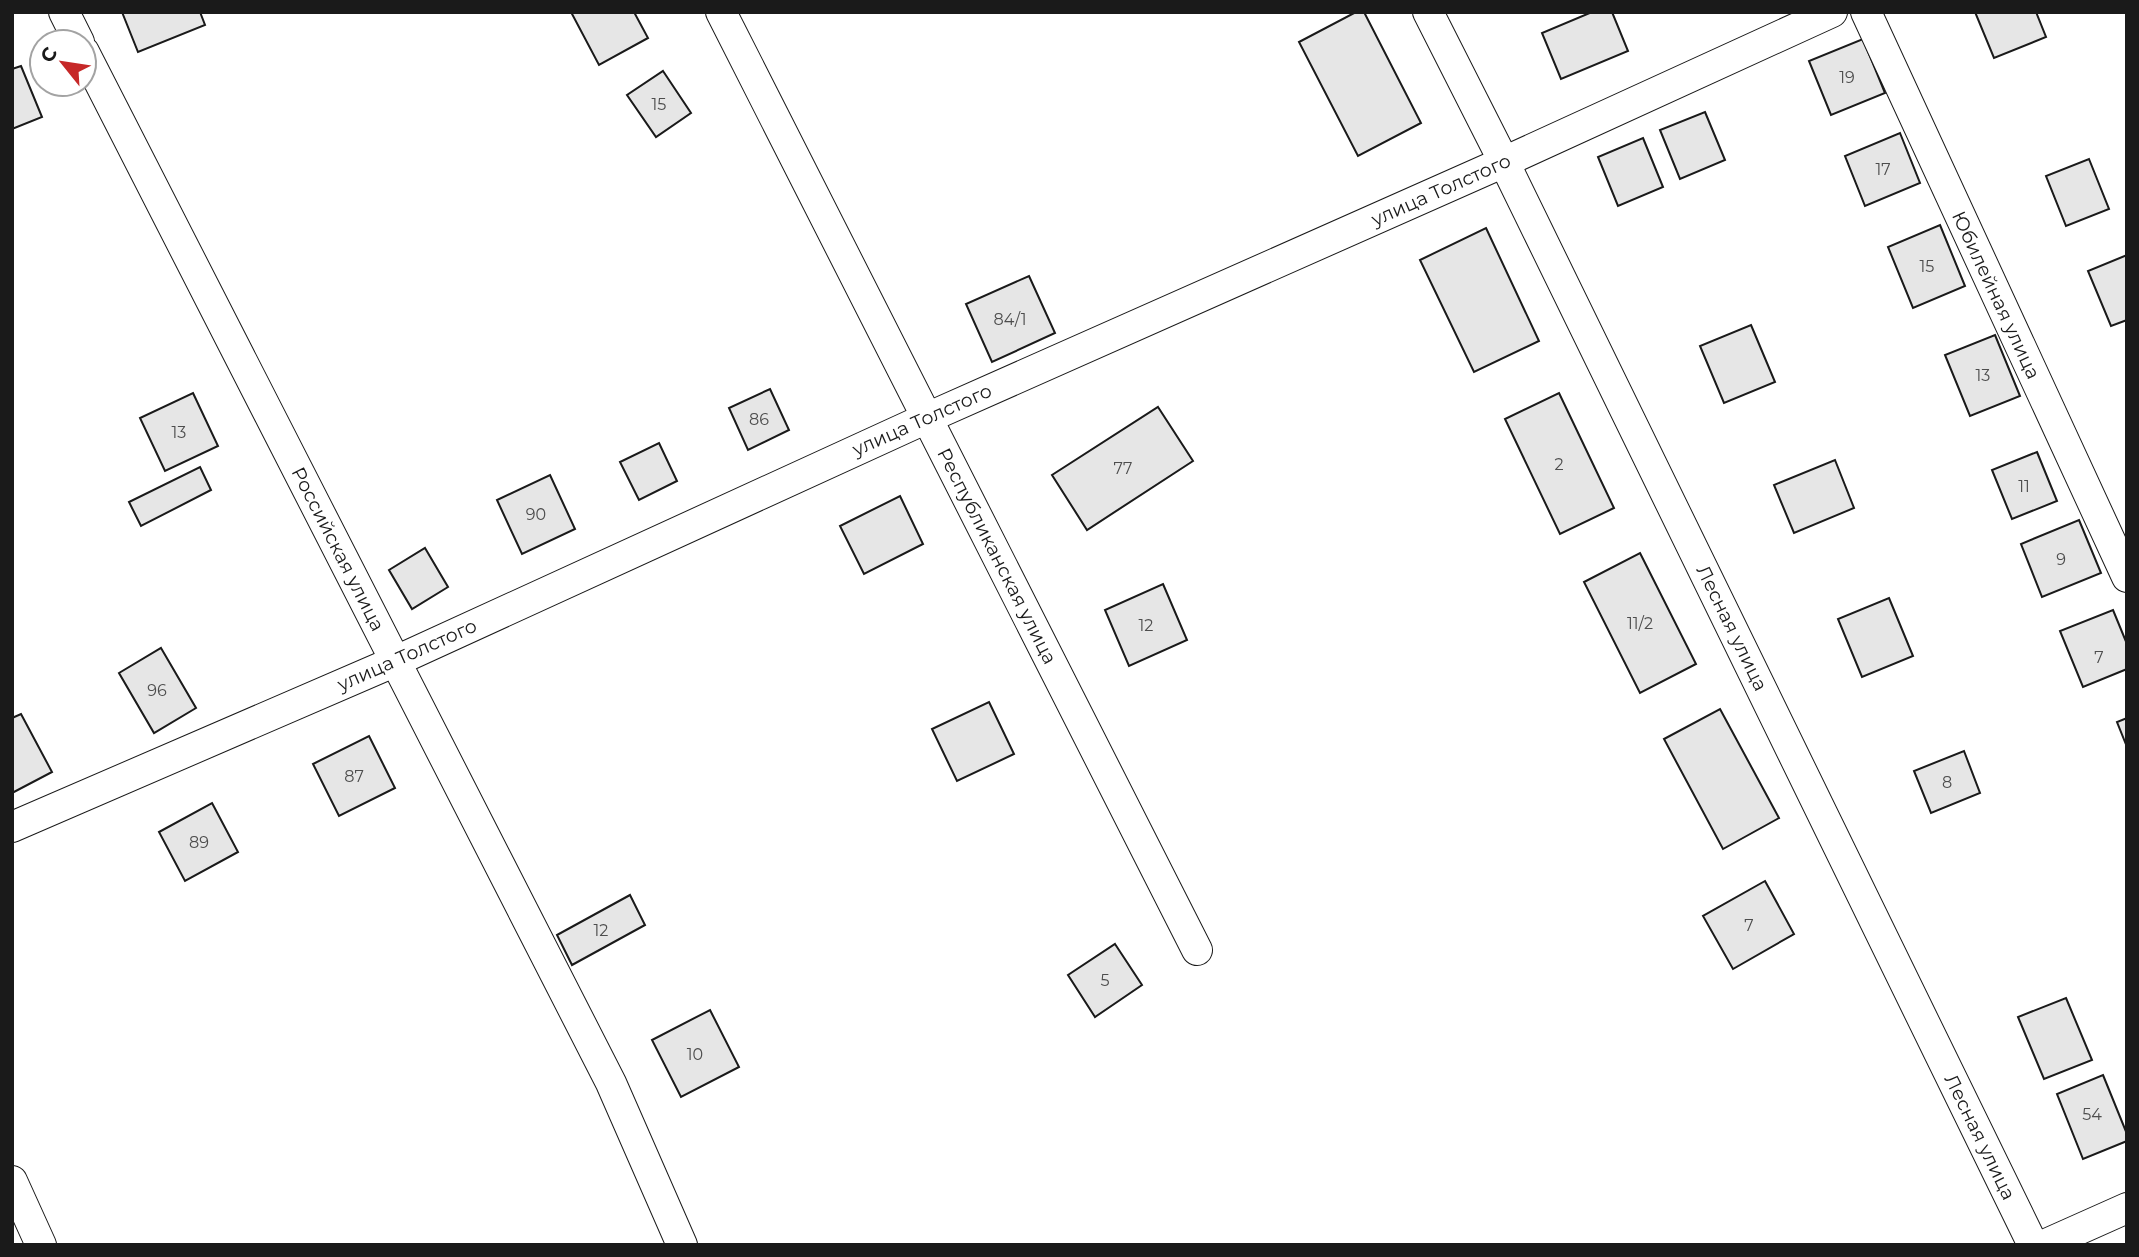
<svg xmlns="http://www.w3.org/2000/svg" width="2139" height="1257" font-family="Montserrat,sans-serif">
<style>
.building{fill:#e6e6e6;stroke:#1a1a1a;stroke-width:2}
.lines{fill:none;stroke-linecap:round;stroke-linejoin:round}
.minor-casing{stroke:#1a1a1a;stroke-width:32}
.minor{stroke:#fff;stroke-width:30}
.labels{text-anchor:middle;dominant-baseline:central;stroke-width:5;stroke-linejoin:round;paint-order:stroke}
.number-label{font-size:16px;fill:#4d4d4d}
.street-label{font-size:19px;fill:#1a1a1a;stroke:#fff}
</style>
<rect width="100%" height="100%" fill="#fff"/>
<g class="building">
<path d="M122,12H200L205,25L138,52Z"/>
<path d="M571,12H634L648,38L599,65Z"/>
<path d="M1356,12H1364L1421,123L1358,156L1299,42Z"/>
<path d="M1592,12H1612L1628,51L1561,79L1542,33Z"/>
<path d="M1975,12H2036L2046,37L1994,58Z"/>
<path d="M1863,39L1885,93L1831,115L1809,61Z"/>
<path d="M21,66L42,117L12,129V69Z"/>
<path d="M663,71L691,113L656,137L627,95Z"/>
<path d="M1705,112L1725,160L1680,179L1660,130Z"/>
<path d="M1900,133L1920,183L1865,206L1845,156Z"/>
<path d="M1643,138L1663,187L1618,206L1598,157Z"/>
<path d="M2089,159L2109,209L2066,226L2046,176Z"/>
<path d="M1940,225L1965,286L1913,308L1888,247Z"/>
<path d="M1486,228L1539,341L1474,372L1420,260Z"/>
<path d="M2127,255V320L2111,326L2088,271Z"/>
<path d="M1029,276L1055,333L992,362L966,304Z"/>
<path d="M1751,325L1775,382L1724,403L1700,346Z"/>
<path d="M1995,335L2020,396L1970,416L1945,355Z"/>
<path d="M770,389L789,430L748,450L729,408Z"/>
<path d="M193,393L218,446L165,471L140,418Z"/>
<path d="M1559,393L1614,508L1560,534L1505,419Z"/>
<path d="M1158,407L1193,461L1087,530L1052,475Z"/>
<path d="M659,443L677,481L639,500L620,462Z"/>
<path d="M2037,452L2057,501L2012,519L1992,470Z"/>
<path d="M1835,460L1854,508L1794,533L1774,485Z"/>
<path d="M200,467L211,490L141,526L129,502Z"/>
<path d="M550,475L575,529L522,554L497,500Z"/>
<path d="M900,496L923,544L864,574L840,526Z"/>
<path d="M2079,520L2101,573L2042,597L2021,544Z"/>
<path d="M425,548L448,587L412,609L389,570Z"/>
<path d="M1640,553L1696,664L1640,693L1584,582Z"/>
<path d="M1163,584L1187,640L1129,666L1105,610Z"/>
<path d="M1889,598L1913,656L1862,677L1838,619Z"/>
<path d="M2113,610L2127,644V669L2083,687L2060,631Z"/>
<path d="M161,648L196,708L154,733L119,673Z"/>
<path d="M989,702L1014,754L957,781L932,729Z"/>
<path d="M1720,709L1779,818L1723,849L1664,739Z"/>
<path d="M21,714L52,772L12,793V718Z"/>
<path d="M2127,718V747L2117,722Z"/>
<path d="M369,736L395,788L339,816L313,764Z"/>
<path d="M1964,751L1980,793L1931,813L1914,771Z"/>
<path d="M212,803L238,852L185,881L159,832Z"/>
<path d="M1765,881L1794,934L1733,969L1703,916Z"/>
<path d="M630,895L645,925L572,965L557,935Z"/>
<path d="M1115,944L1142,985L1095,1017L1068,975Z"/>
<path d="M2066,998L2092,1060L2044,1079L2018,1017Z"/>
<path d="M710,1010L739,1067L681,1097L652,1040Z"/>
<path d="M2103,1075L2127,1134V1141L2083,1159L2057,1094Z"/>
</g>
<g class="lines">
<defs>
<g id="minor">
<path d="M64,12L79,42"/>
<path d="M721,12L1197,950"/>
<path d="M1428,12L1504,162L2033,1245"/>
<path d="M1866,12L2127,577"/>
<path d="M84,52L611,1083L682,1245"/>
<path d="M12,827L396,661L927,418L1504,162L1832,12"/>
<path d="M12,1181L41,1245"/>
<path d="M2044,1245L2127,1208"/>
</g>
</defs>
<use href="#minor" class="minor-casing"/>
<use href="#minor" class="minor"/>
</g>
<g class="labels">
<g class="number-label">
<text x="1847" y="77">19</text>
<text x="659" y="104">15</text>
<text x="1883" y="169">17</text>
<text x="1927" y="266">15</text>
<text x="1010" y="319">84/1</text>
<text x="1983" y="375">13</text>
<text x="759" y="419">86</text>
<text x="179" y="432">13</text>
<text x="1559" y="464">2</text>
<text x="1123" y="468">77</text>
<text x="2024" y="486">11</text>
<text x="536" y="514">90</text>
<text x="2061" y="559">9</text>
<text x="1640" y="623">11/2</text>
<text x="1146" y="625">12</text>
<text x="2099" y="657">7</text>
<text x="157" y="690">96</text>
<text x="354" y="776">87</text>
<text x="1947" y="782">8</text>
<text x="199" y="842">89</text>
<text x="1749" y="925">7</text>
<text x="601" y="930">12</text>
<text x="1105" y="980">5</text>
<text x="695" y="1054">10</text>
<text x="2092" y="1114">54</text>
</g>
<g class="street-label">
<text transform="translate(1441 190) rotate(-24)">улица Толстого</text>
<text transform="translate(1996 295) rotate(65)">Юбилейная улица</text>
<text transform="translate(922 420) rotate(-24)">улица Толстого</text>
<text transform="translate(338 549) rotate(63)">Российская улица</text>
<text transform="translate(997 556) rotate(63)">Республиканская улица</text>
<text transform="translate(1732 628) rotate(64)">Лесная улица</text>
<text transform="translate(407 655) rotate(-24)">улица Толстого</text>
<text transform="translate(1980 1137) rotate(64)">Лесная улица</text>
</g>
</g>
<rect width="2139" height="1257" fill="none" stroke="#1a1a1a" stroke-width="28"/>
<g transform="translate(63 63) rotate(300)"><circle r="33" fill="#ffffff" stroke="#a3a3a3" stroke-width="2"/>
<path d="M0-5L12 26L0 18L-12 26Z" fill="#c62828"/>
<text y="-10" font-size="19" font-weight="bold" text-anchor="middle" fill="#1a1a1a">С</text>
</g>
</svg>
